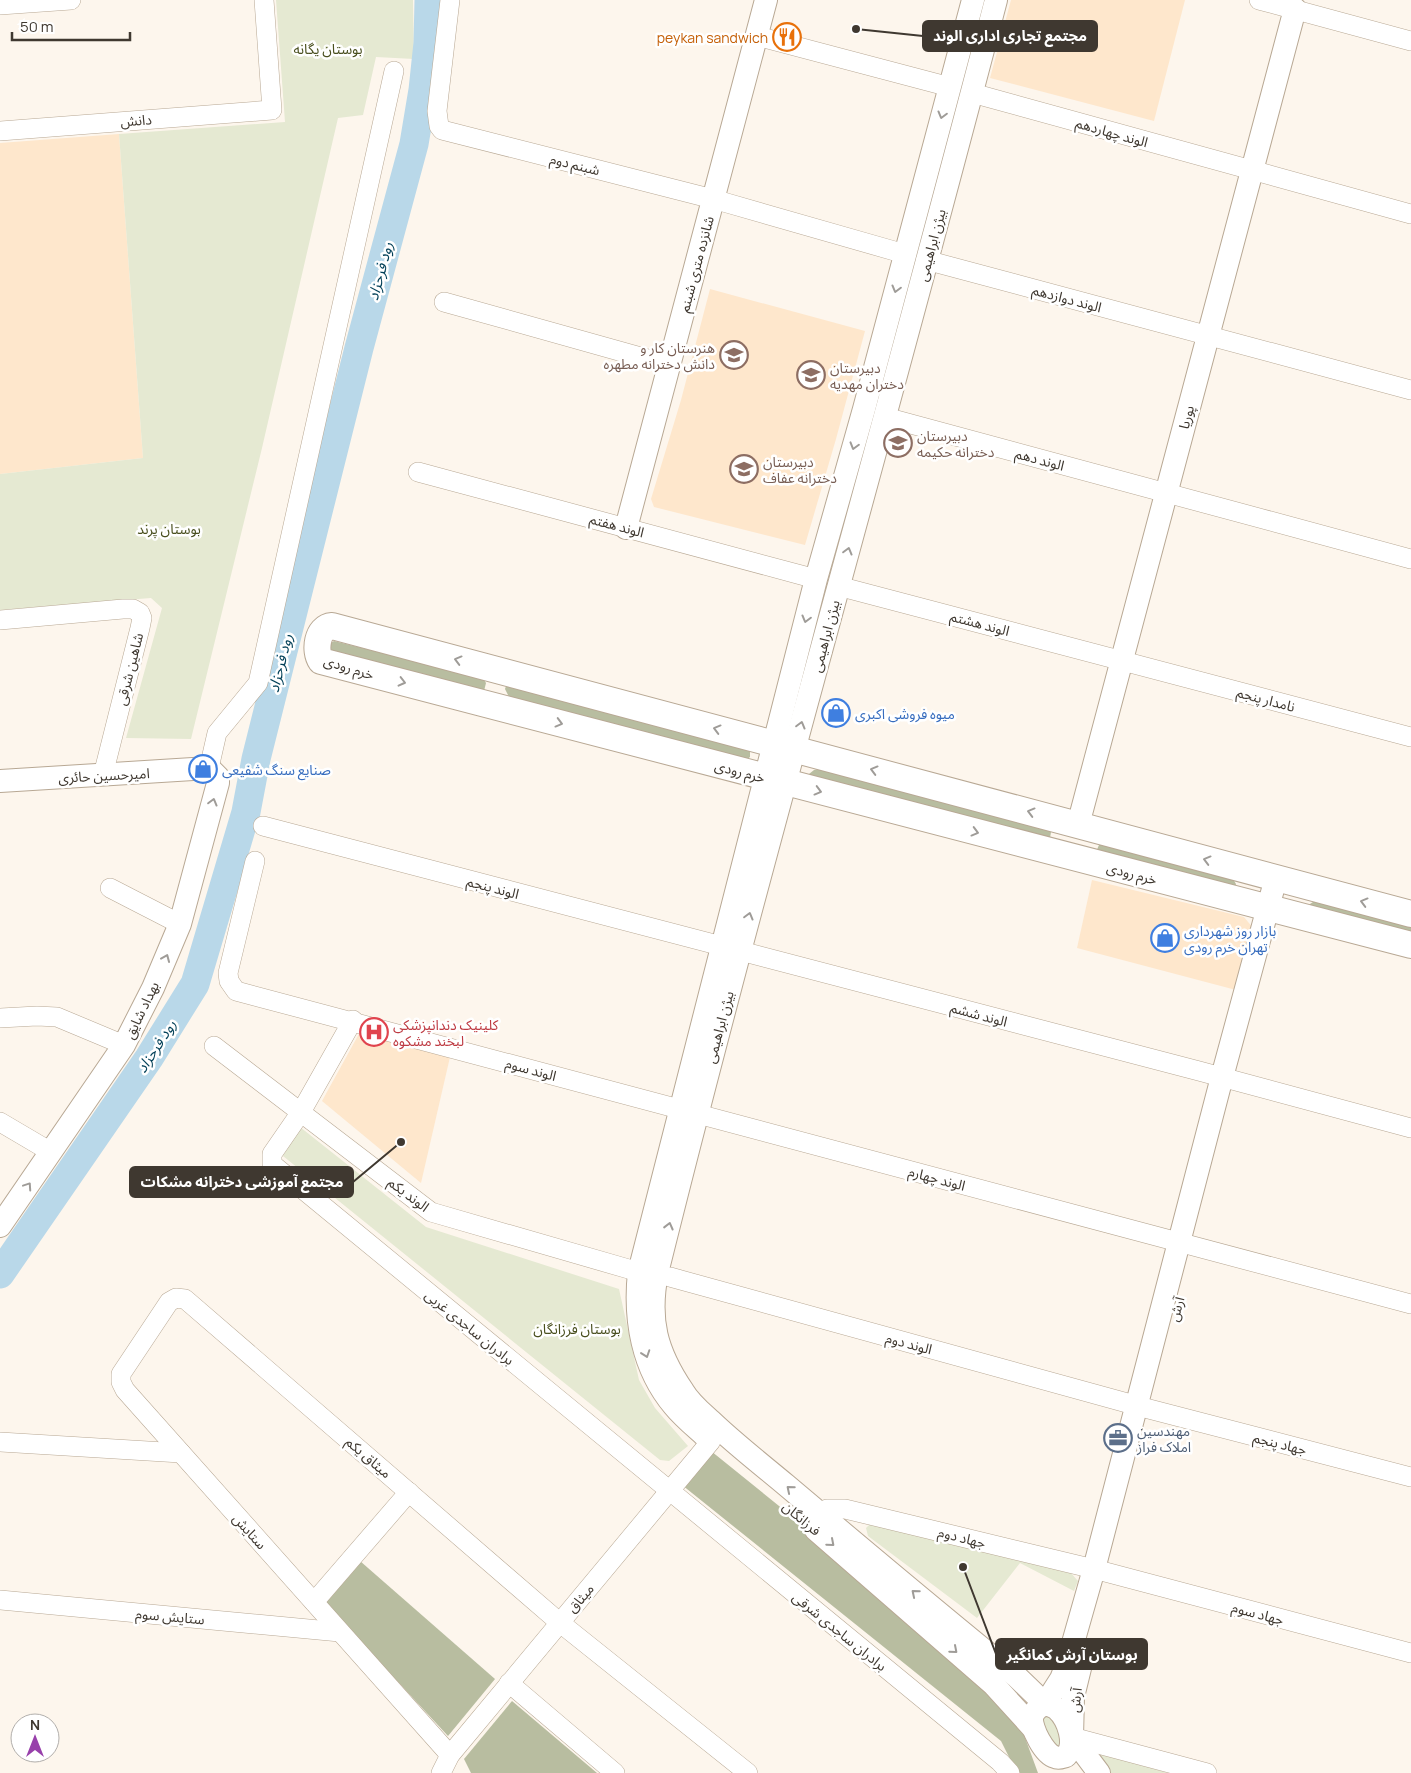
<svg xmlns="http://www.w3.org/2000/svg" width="1411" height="1773" font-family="Manrope,'Noto Sans Arabic',sans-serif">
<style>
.built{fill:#fee7cc}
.green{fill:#e5e9d2}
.forest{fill:#b8bda0}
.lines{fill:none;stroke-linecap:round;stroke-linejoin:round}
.river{stroke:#b9d8e9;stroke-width:29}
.minor-casing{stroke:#b8a894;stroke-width:20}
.tertiary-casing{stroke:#b8a894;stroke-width:24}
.secondary-casing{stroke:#b8a894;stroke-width:28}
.minor{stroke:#fff;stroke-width:19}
.tertiary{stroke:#fff;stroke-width:22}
.secondary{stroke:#fff;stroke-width:26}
.oneway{stroke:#9f9c98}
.labels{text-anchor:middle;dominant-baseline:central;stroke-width:5;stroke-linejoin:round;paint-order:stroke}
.food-label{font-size:14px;fill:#c56008;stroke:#fff;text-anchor:end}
.park-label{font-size:14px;fill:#494f1e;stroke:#fff}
.street-label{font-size:14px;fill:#3f3830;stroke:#fff}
.education-label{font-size:14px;fill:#785e54;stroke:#fff;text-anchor:start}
.shop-label{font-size:14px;fill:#366cbe;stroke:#fff;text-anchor:start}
.health-label{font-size:14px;fill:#be3a42;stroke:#fff;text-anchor:start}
.service-label{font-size:14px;fill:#4e5e75;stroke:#fff;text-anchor:start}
.water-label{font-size:15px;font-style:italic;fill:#013f57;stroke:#fff}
.leader{fill:none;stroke:#3f3830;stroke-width:2}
.callout-dot{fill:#3f3830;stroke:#fff;stroke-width:2}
.callout{fill:#3f3830;stroke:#3f3830;stroke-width:2}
.callout-label{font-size:15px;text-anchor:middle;font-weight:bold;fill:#fff}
</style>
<rect width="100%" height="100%" fill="#fdf6ed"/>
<g class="built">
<path d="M1011,0H1185L1154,121L990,78Z"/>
<path d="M119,134L143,458L0,474V143Z"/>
<path d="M710,289L865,331L836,439L805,545L654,507L651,499L681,400Z"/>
<path d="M1092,880L1244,917L1253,928L1236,990L1077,948Z"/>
<path d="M360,1032L450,1057L421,1183L322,1101Z"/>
</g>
<g class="green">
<path d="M276,0H413L414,59L376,57L363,115L338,118L262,448L191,739L126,738L162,608L151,598L0,610V474L143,458L119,134L285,122Z"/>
<path d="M300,1127L426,1227L619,1289L639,1380L655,1408L688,1446L669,1461L660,1460L283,1156Z"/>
<path d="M870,1524L1070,1572L1078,1581L1074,1591L1020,1563L977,1618L868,1536L866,1528Z"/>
<path d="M1046,1711L1068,1740L1055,1752L1039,1714Z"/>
<path d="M1100,1753L1168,1773H1107Z"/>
</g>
<g class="forest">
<path d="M334,641L483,678L486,683L484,691L330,652L329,644Z"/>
<path d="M507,683L750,751V757L744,762L510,699L505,689Z"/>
<path d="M823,768L1049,828L1051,832L1050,838L810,779L809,774L814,770Z"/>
<path d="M1107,844L1233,879L1236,884L1235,889L1096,852L1099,845Z"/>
<path d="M1316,900L1411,923V941L1309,910L1310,904Z"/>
<path d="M711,1451L956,1649L1020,1724L1038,1773H1017L1001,1741L682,1485Z"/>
<path d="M360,1561L495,1679L448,1736L324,1602Z"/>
<path d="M512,1701L597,1773H471L464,1759Z"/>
</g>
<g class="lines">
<path class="river" d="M0,1274L149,1058L195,984L246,812L256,759L359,348L414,144L423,90L428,43L429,0"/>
<defs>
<g id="minor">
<path d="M450,0L437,111L439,126L442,130L713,199L905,254"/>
<path d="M1259,0L1411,41"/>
<path d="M0,5L71,0"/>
<path d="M757,36L950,87"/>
<path d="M972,93L1411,214"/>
<path d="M0,131L272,110L264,0"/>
<path d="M926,260L1411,390"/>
<path d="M444,302L669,365"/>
<path d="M885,417L1411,559"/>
<path d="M418,472L816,579"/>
<path d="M838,586L1411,737"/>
<path d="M0,620L123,609H133L140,613L142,618L140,628L103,775"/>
<path d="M209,768L217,733L258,683L394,71"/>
<path d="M263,826L1199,1071L1411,1128"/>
<path d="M255,861L228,973L229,981L236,991L1411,1304"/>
<path d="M110,888L180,924"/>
<path d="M0,1018L37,1016L57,1017L124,1045"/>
<path d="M353,1020L301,1112L272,1154V1164L1000,1762L1010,1773"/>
<path d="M214,1046L431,1212L639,1272"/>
<path d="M0,1122L51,1152"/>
<path d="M670,1277L1149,1409L1411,1477"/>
<path d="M0,1442L181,1453"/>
<path d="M819,1513L827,1509H845L1094,1569L1411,1653"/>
<path d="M0,1600L340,1632"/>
<path d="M314,1602L409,1492"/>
<path d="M509,1683L615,1773"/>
<path d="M1072,1737L1207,1773"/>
<path d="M450,1755L125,1390L121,1382V1374L169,1302L176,1298L185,1299L559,1622L748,1773"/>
<path d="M441,1773L450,1755L711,1441"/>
</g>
<g id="tertiary">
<path d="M996,0C886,425 763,847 657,1273C648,1320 656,1351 683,1391C690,1403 701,1412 711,1421C735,1444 761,1464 786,1485C863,1550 939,1614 1017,1677L1045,1704L1061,1679L1067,1664L1094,1569L1222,1077L1276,878"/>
<path d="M626,528L766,0"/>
<path d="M0,781L209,768L218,777V783L180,924L153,988L124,1045L0,1226"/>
<path d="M1078,825L1295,9"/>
<path d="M704,1435C694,1426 683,1417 674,1406C642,1368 634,1319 639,1272L816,579L864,409L973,0"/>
<path d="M816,1530L994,1685L1033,1728"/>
<path d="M1084,1652L1073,1697L1072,1737L1099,1773"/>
<path d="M1045,1704C1049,1705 1053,1706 1057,1709C1068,1719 1077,1744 1066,1756C1062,1757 1059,1759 1055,1757C1044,1754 1031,1728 1032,1718C1033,1711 1039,1707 1045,1704Z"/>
</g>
<path id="secondary" d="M1411,914L332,626C317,627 314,651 321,661L1411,945"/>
</defs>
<use href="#minor" class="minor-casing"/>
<use href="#tertiary" class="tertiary-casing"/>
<use href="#secondary" class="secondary-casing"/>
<use href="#minor" class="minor"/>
<use href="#tertiary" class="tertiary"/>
<use href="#secondary" class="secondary"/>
</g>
<defs><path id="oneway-chevron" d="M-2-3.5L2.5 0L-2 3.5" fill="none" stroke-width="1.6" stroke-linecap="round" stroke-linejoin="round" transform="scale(1.25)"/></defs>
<g class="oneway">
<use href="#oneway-chevron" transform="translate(942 115) rotate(105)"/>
<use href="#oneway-chevron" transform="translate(896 289) rotate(105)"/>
<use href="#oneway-chevron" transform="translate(854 446) rotate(106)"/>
<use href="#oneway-chevron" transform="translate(848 551) rotate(-75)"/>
<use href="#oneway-chevron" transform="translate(806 619) rotate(105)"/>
<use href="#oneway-chevron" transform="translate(458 660) rotate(-165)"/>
<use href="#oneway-chevron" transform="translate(402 682) rotate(14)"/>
<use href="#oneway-chevron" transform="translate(559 723) rotate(15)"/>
<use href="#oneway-chevron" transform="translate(801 725) rotate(-75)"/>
<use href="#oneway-chevron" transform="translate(717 729) rotate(-165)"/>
<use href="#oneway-chevron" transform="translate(874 770) rotate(-165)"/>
<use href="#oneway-chevron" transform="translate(818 791) rotate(15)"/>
<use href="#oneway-chevron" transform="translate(213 802) rotate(-75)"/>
<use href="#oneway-chevron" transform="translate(1031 812) rotate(-165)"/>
<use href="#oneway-chevron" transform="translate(975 832) rotate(15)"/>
<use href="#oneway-chevron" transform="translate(1207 860) rotate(-165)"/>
<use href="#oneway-chevron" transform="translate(1364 902) rotate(-165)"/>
<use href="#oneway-chevron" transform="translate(749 916) rotate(-75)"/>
<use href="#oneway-chevron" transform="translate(166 958) rotate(-67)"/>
<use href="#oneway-chevron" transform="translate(28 1186) rotate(-56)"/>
<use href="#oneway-chevron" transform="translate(669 1226) rotate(-76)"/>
<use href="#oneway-chevron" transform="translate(646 1354) rotate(71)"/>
<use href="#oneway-chevron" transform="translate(790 1489) rotate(-140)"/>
<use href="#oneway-chevron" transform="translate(831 1543) rotate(41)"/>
<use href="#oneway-chevron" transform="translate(915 1593) rotate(-140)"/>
<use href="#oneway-chevron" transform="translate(954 1650) rotate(41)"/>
</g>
<defs>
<symbol id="restaurant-ring" viewBox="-11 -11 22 22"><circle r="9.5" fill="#fff" stroke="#e8710a" stroke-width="1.5"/><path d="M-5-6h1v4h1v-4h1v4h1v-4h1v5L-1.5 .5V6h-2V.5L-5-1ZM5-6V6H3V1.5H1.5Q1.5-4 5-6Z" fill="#e8710a"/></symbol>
<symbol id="school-ring" viewBox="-11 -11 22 22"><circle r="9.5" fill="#fff" stroke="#8d6e63" stroke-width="1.5"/><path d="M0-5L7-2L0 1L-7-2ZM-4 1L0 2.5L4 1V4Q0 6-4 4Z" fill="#8d6e63"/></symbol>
<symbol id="shop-ring" viewBox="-11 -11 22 22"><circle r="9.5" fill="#fff" stroke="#3f7fe0" stroke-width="1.5"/><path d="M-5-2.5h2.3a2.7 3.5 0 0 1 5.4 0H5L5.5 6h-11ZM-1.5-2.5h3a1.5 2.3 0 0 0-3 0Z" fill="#3f7fe0"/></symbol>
<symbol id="hospital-ring" viewBox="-11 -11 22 22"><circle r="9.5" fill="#fff" stroke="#e0444e" stroke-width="1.5"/><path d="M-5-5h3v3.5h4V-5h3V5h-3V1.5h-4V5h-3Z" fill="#e0444e"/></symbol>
<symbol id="office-ring" viewBox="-11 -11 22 22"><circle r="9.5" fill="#fff" stroke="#5c6f8a" stroke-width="1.5"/><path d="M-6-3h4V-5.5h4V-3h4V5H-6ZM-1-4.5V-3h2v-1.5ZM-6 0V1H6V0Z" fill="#5c6f8a"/></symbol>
</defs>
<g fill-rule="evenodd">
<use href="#restaurant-ring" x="771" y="21" width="32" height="32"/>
<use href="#school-ring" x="718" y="339" width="32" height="32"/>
<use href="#school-ring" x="795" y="359" width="32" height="32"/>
<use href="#school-ring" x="882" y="427" width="32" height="32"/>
<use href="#school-ring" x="728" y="453" width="32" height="32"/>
<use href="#shop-ring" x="820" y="697" width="32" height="32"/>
<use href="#shop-ring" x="187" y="753" width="32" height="32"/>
<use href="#shop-ring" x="1149" y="922" width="32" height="32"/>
<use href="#hospital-ring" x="358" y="1016" width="32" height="32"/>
<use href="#office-ring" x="1102" y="1422" width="32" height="32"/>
</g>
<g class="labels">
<g class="food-label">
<text x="768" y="37">peykan sandwich</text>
</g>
<g class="park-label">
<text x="328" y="48">بوستان یگانه</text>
<text x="169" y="528">بوستان پرند</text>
<text x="577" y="1328">بوستان فرزانگان</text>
</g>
<g class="street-label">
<text transform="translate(136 120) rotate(-4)">دانش</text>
<text transform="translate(1112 132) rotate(16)">الوند چهاردهم</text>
<text transform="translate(575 164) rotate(14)">شبنم دوم</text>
<text transform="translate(931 245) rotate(-75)">بیژن ابراهیمی</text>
<text transform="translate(696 264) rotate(-75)">شانزده متری شبنم</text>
<text transform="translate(1067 298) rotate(15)">الوند دوازدهم</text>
<text transform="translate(1186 417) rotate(-75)">پوریا</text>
<text transform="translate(1040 459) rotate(15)">الوند دهم</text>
<text transform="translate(617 525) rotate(15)">الوند هفتم</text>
<text transform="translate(980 623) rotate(15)">الوند هشتم</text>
<text transform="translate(825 636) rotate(-75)">بیژن ابراهیمی</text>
<text transform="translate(349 667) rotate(17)">خرم رودی</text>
<text transform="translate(129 669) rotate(-76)">شاهین شرقی</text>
<text transform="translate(1266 699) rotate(15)">نامدار پنجم</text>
<text transform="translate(740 771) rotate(15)">خرم رودی</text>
<text transform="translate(104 775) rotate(-3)">امیرحسین حائری</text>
<text transform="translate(1132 873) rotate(15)">خرم رودی</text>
<text transform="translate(493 887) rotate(15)">الوند پنجم</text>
<text transform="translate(141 1010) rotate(-64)">بهداد شایق</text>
<text transform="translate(979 1014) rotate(15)">الوند ششم</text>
<text transform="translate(719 1027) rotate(-75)">بیژن ابراهیمی</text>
<text transform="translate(531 1069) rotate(15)">الوند سوم</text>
<text transform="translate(937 1178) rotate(15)">الوند چهارم</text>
<text transform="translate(409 1194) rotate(37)">الوند یکم</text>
<text transform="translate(1176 1309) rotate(-75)">آرش</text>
<text transform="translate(470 1327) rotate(39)">برادران ساجدی غربی</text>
<text transform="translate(909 1343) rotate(15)">الوند دوم</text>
<text transform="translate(1280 1443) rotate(14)">جهاد پنجم</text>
<text transform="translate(369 1457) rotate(41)">میثاق یکم</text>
<text transform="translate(802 1518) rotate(40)">فرزانگان</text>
<text transform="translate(250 1531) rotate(48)">ستایش</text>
<text transform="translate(962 1537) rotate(14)">جهاد دوم</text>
<text transform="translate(580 1598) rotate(-50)">میثاق</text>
<text transform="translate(1258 1613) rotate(15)">جهاد سوم</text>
<text transform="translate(170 1616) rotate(5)">ستایش سوم</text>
<text transform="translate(840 1631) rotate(39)">برادران ساجدی شرقی</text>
<text transform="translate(1075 1700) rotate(-83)">آرش</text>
</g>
<g class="education-label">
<text x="715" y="347" text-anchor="end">هنرستان کار و<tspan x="715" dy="16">دانش دخترانه مطهره</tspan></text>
<text x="830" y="367">دبیرستان<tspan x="830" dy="16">دختران مهدیه</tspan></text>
<text x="917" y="435">دبیرستان<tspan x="917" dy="16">دخترانه حکیمه</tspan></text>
<text x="763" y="461">دبیرستان<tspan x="763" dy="16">دخترانه عفاف</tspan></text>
</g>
<g class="shop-label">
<text x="855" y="713">میوه فروشی اکبری</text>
<text x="222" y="769">صنایع سنگ شفیعی</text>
<text x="1184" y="930">بازار روز شهرداری<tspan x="1184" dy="16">تهران خرم رودی</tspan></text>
</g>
<g class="health-label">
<text x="393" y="1024">کلینیک دندانپزشکی<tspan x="393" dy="16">لبخند مشکوه</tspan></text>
</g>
<g class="service-label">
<text x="1137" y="1430">مهندسین<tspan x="1137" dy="16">املاک فراز</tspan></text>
</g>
<g class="water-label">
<text transform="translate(380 271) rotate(-75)">رود فرحزاد</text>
<text transform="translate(280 663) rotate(-76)">رود فرحزاد</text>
<text transform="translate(156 1046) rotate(-57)">رود فرحزاد</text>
</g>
</g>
<path class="leader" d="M856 29L923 36M401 1142L353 1182M963 1567L996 1654"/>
<g class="callout-dot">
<circle cx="856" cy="29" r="5"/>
<circle cx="401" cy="1142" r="5"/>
<circle cx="963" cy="1567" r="5"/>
</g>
<g class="callout">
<rect x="923" y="21" width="174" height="30" rx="5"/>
<rect x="130" y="1167" width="223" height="30" rx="5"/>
<rect x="996" y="1639" width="151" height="30" rx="5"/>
</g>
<g class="callout-label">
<text x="1010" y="41">مجتمع تجاری اداری الوند</text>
<text x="242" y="1187">مجتمع آموزشی دخترانه مشکات</text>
<text x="1072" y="1660">بوستان آرش کمانگیر</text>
</g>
<g transform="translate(35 1738)"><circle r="24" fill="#ffffff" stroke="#b2afac"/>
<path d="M0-4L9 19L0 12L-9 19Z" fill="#9840ab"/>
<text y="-8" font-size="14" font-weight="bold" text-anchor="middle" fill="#3f3830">N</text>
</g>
<path d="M12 32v8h118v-8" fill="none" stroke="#3f3830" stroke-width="2.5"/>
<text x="20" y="32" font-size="15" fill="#3f3830" stroke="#ffffff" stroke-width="4" paint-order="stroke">50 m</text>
</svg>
